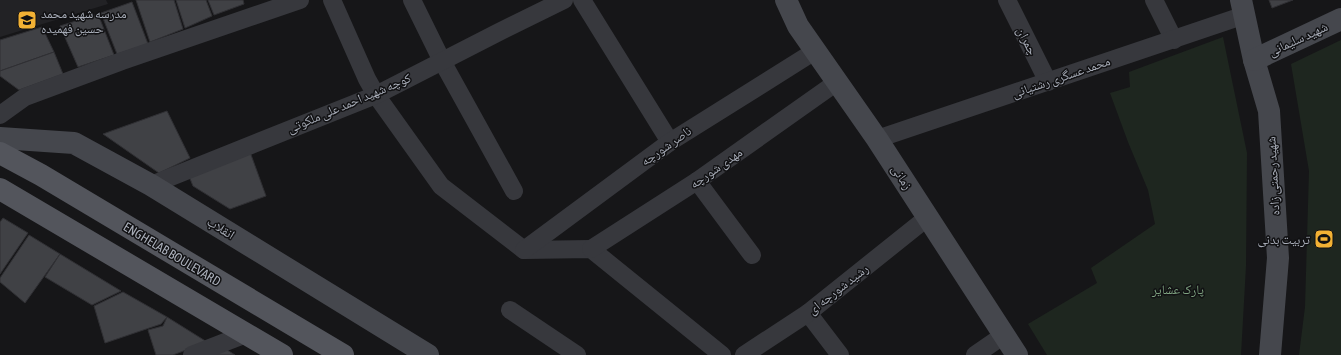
<svg xmlns="http://www.w3.org/2000/svg" width="1341" height="355" font-family="'Asap Condensed','Noto Naskh Arabic',sans-serif">
<style>
.built{fill:#222225}
.green{fill:#1e261f}
.building{fill:#404145;stroke:#303034}
.lines{fill:none;stroke-linecap:round;stroke-linejoin:round}
.street{stroke:#37383d;stroke-width:18}
.secondary{stroke:#45474d;stroke-width:22}
.primary{stroke:#53555c;stroke-width:22}
.labels{text-anchor:middle;dominant-baseline:central;stroke-width:3;stroke-linejoin:round;paint-order:stroke}
.poi-label{font-size:13px;fill:#a8adb8;stroke:#111113;text-anchor:start}
.street-label{font-size:13px;fill:#a8adb8;stroke:#111113}
.park-label{font-size:13px;fill:#7fa381;stroke:#111113}
</style>
<rect width="100%" height="100%" fill="#161618"/>
<path class="built" d="M0,0H106L108,4L0,37Z"/>
<g class="green">
<path d="M1223,37L1247,153L1246,266L1241,355H1047L1028,324L1097,283L1091,268L1155,224L1148,190L1128,142L1110,93L1130,87L1129,72Z"/>
<path d="M1341,40V355H1299L1305,307L1309,171L1291,64Z"/>
</g>
<g class="building">
<path d="M136,0H174L183,29L150,42Z"/>
<path d="M176,0H206L212,16L185,28Z"/>
<path d="M208,0H243L244,4L214,15Z"/>
<path d="M1269,0H1293L1272,8Z"/>
<path d="M132,2L148,44L117,54L101,13Z"/>
<path d="M98,14L114,55L78,67L60,26Z"/>
<path d="M42,27L54,52L0,71V40Z"/>
<path d="M54,52L63,74L19,90L0,76V71Z"/>
<path d="M167,111L190,158L159,173L103,134Z"/>
<path d="M250,152L266,196L230,209L193,186L189,176Z"/>
<path d="M3,218L28,233L0,274V222Z"/>
<path d="M29,235L60,254L25,303L0,282V278Z"/>
<path d="M60,254L121,291L92,305L45,277Z"/>
<path d="M123,292L167,317L161,324L105,343L94,306Z"/>
<path d="M167,317L207,342L173,355H156L148,330L163,326Z"/>
<path d="M224,348L235,355H206Z"/>
</g>
<g class="lines">
<g class="street">
<path d="M332,0L367,79L376,95L441,186L524,250L591,249L722,355"/>
<path d="M412,0L442,61L514,191"/>
<path d="M582,0L670,142"/>
<path d="M1007,0L1048,82"/>
<path d="M1154,0L1174,40"/>
<path d="M0,115L25,97L122,61L300,0"/>
<path d="M877,139L1245,15"/>
<path d="M697,181L752,255"/>
<path d="M151,185L376,95L499,32L564,0"/>
<path d="M591,249L697,181L837,82"/>
<path d="M524,250L670,142L815,51"/>
<path d="M510,310L577,355"/>
<path d="M808,313L840,355"/>
<path d="M192,355L246,334"/>
<path d="M744,355L808,313L928,217"/>
<path d="M975,355L1004,335"/>
</g>
<g class="secondary">
<path d="M786,0L798,26L877,139L1017,355"/>
<path d="M1241,0L1254,60L1269,111L1278,258L1270,355"/>
<path d="M1254,60L1341,19"/>
<path d="M0,138L74,143L151,185L428,355"/>
</g>
<g class="primary">
<path d="M0,153L41,175L343,355"/>
<path d="M0,189L282,355"/>
</g>
</g>
<defs>
<symbol id="school-square" viewBox="-11 -11 22 22"><rect x="-9" y="-9" width="18" height="18" rx="4" fill="#f2b134" stroke="#111113"/><path d="M0-5L7-2L0 1L-7-2ZM-4 1L0 2.5L4 1V4Q0 6-4 4Z" fill="#111"/></symbol>
<symbol id="stadium-square" viewBox="-11 -11 22 22"><rect x="-9" y="-9" width="18" height="18" rx="4" fill="#f2b134" stroke="#111113"/><path d="M0-5a6.5 5 0 1 0 0 10a6.5 5 0 1 0 0-10ZM-3.5-1.8h7v3.6h-7Z" fill="#111"/></symbol>
</defs>
<g fill-rule="evenodd">
<use href="#school-square" x="16" y="9" width="22" height="22"/>
<use href="#stadium-square" x="1313" y="228" width="22" height="22"/>
</g>
<g class="labels">
<g class="poi-label">
<text x="41" y="13">مدرسه شهید محمد<tspan x="41" dy="15">حسین فهمیده</tspan></text>
<text x="1310" y="239" text-anchor="end">تربیت بدنی</text>
</g>
<g class="street-label">
<text transform="translate(1298 39) rotate(-25)">شهید سلیمانی</text>
<text transform="translate(1027 41) rotate(63)">چمران</text>
<text transform="translate(1061 77) rotate(-19)">محمد عسگری رشتیانی</text>
<text transform="translate(349 103) rotate(-23)">کوچه شهید احمد علی ملکوتی</text>
<text transform="translate(666 146) rotate(-35)">ناصر شورچه</text>
<text transform="translate(716 168) rotate(-35)">مهدی شورچه</text>
<text transform="translate(1273 176) rotate(-93)">شهید رحمتی زاده</text>
<text transform="translate(902 177) rotate(57)">زمانی</text>
<text transform="translate(221 228) rotate(32)">انقلاب</text>
<text transform="translate(172 254) rotate(31)">ENGHELAB BOULEVARD</text>
<text transform="translate(838 289) rotate(-38)">رشید شورچه ای</text>
</g>
<g class="park-label">
<text x="1178" y="289">پارک عشایر</text>
</g>
</g>
</svg>
